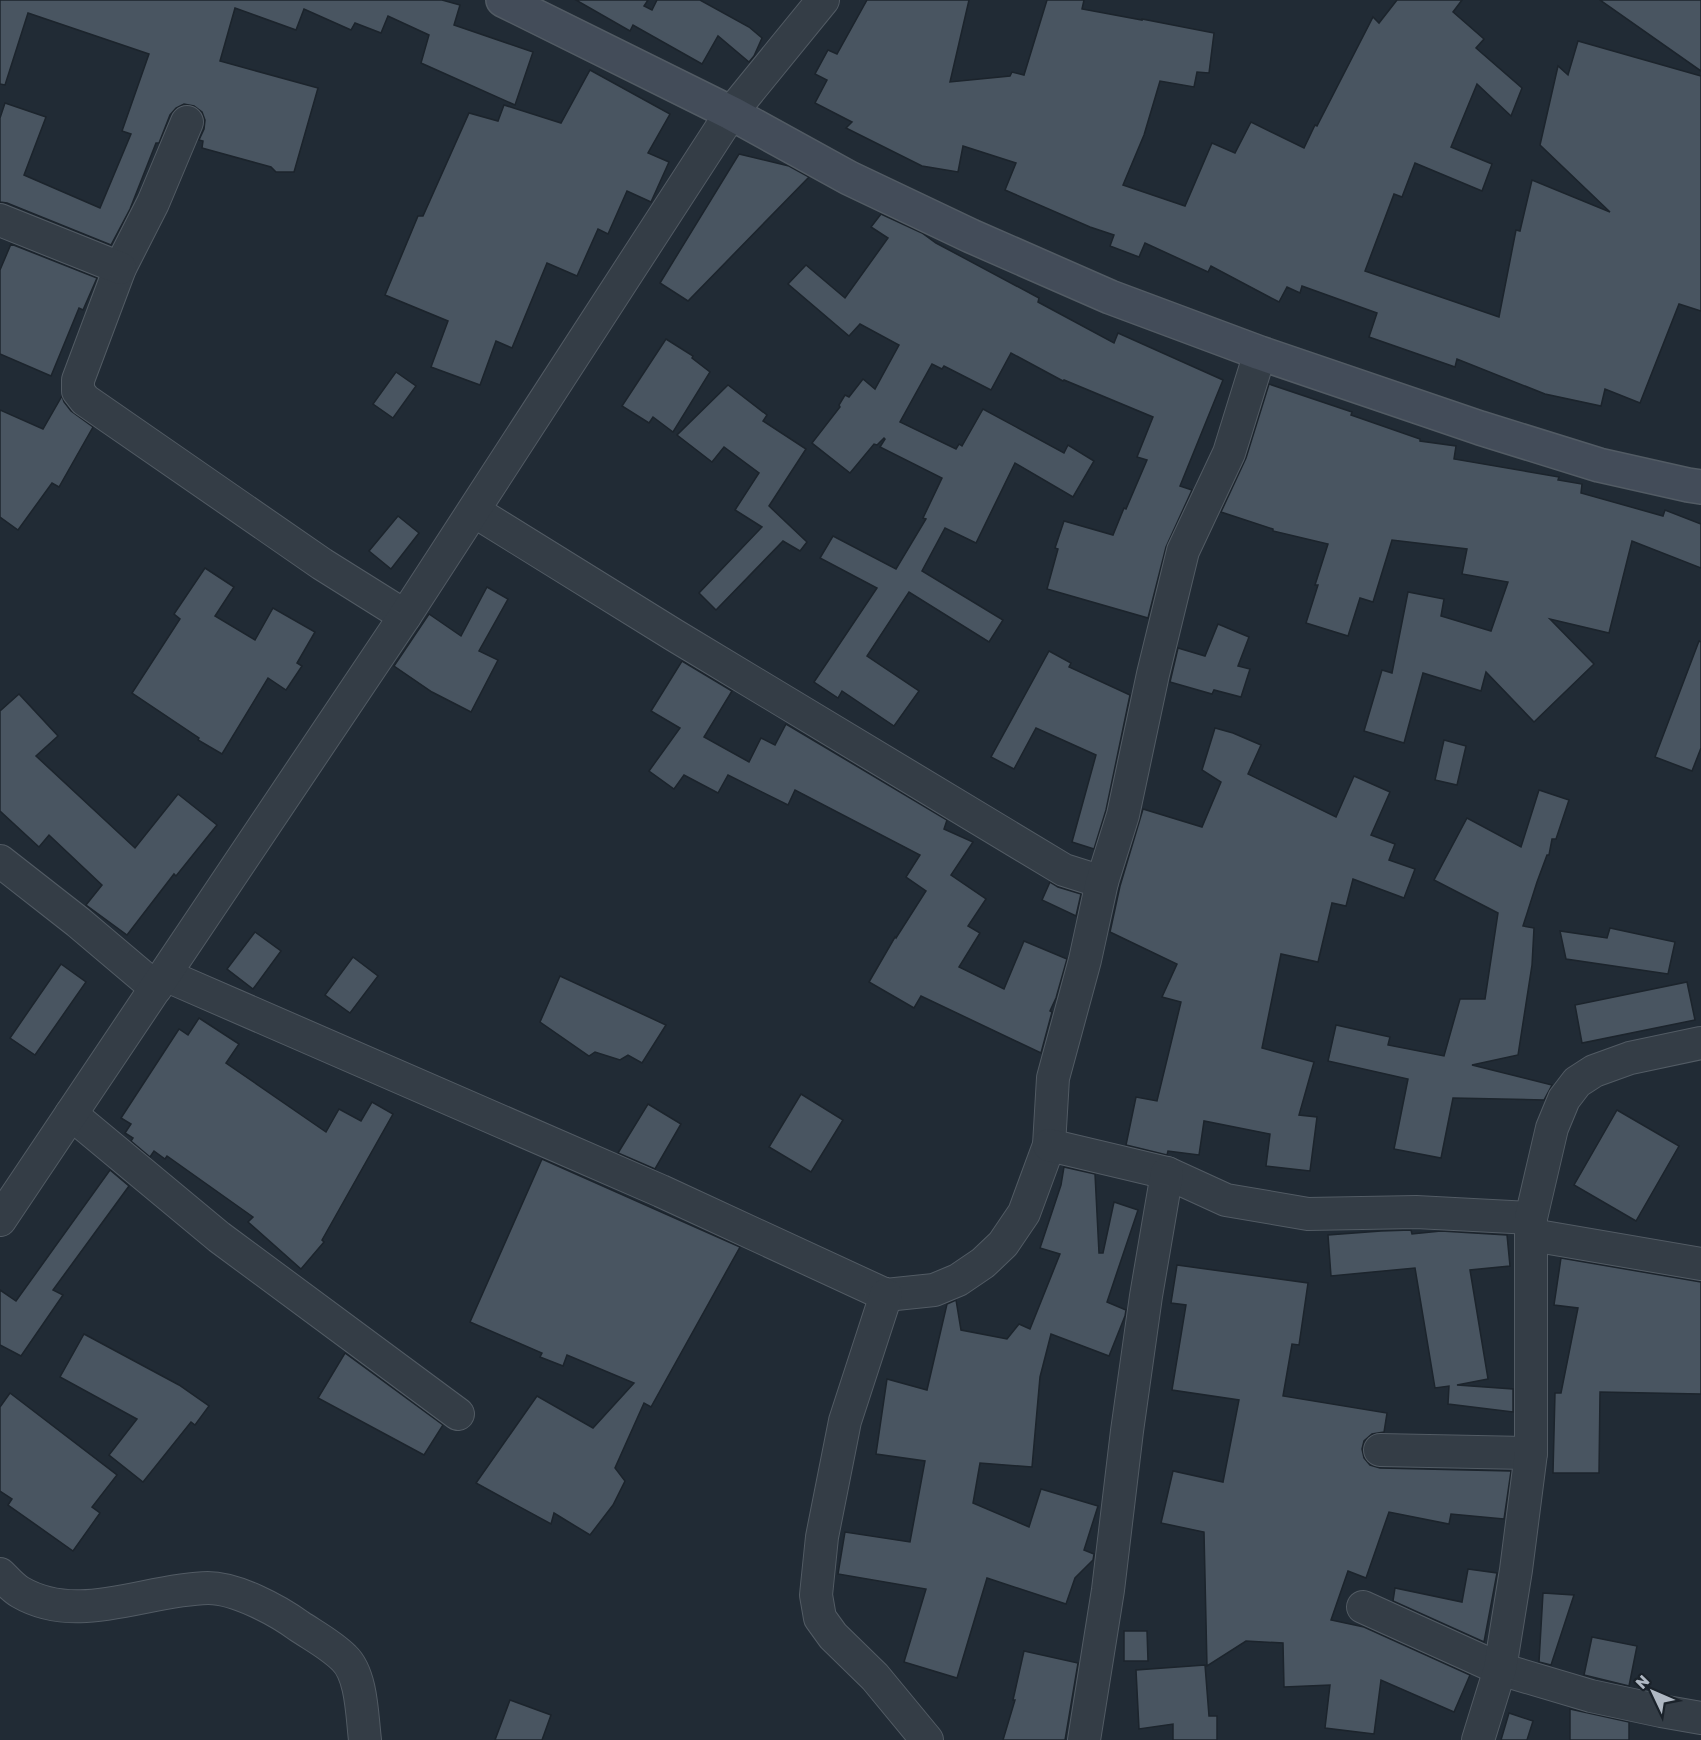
<svg xmlns="http://www.w3.org/2000/svg" width="1701" height="1740" font-family="Rubik,sans-serif">
<style>
.building{fill:#495561;stroke:#1c242c;stroke-width:1.5}
.lines{fill:none;stroke-linecap:round;stroke-linejoin:round}
.street-casing{stroke:#525b64;stroke-width:34}
.secondary-casing{stroke:#525b64;stroke-width:36}
.street{stroke:#343d46;stroke-width:32}
.secondary{stroke:#434c59;stroke-width:33}
</style>
<rect width="100%" height="100%" fill="#212b35"/>
<g class="building">
<path d="M0,0H442L460,5L454,25L533,52L515,105L421,63L429,35L388,16L381,33L355,23L351,30L304,9L296,30L235,8L220,61L318,88L294,172H276L271,167L202,148L203,141L199,140L204,129L205,120L202,112L194,106L184,104L176,108L170,115L159,143H156L130,209L111,245L7,203L0,202V118L5,103L46,117L24,175L100,208L131,134L122,131L149,54L28,13L5,85L0,84Z"/>
<path d="M576,0H648L644,6L652,10L657,0H700L749,27L762,38L754,56L749,62L718,36L702,64L633,25L630,31Z"/>
<path d="M867,0H969L950,82L1010,76L1012,72L1024,75L1047,0H1084L1082,9L1142,20V19L1214,33L1209,73L1197,72L1194,87L1160,81L1144,135L1123,185L1185,206L1212,143L1235,153L1251,122L1304,148L1315,125L1317,126L1373,17L1379,23L1397,0H1462L1453,12L1484,39L1476,48L1522,88L1511,116L1477,84L1451,147L1492,164L1482,191L1415,163L1402,197L1394,194L1365,271L1499,317L1516,230L1520,231L1532,180L1610,212L1540,145L1558,66L1568,75L1578,41L1701,76V311L1679,304L1640,403L1605,389L1601,406L1545,394L1457,359L1455,367L1369,337L1377,313L1302,286L1300,293L1287,287L1279,302L1211,266L1208,272L1145,243L1139,257L1110,246L1114,235L1090,227L1005,190L1016,163L963,146L958,172L922,166L846,128L852,122L815,103L827,80L815,74L828,50L837,54Z"/>
<path d="M1600,0H1701V71Z"/>
<path d="M590,70L670,114L648,153L669,162L651,202L627,191L608,234L598,229L577,276L547,263L512,348L496,341L480,385L431,367L448,321L385,295L418,216H423L469,113L498,121L504,105L561,123Z"/>
<path d="M739,154L789,166L809,177L688,301L660,283Z"/>
<path d="M881,214L922,233L936,243L1039,298L1038,302L1114,343L1118,333L1223,380L1180,486L1192,490L1166,547L1148,618L1047,589L1058,549L1055,548L1064,521L1113,535L1124,508L1126,509L1147,460L1137,457L1153,417L1064,380L1063,381L1011,353L991,390L944,366L942,369L932,364L900,422L956,449L959,444L962,446L983,409L1064,453L1068,445L1094,461L1073,497L1015,463L976,543L945,528L922,571L1003,620L989,642L909,592L867,656L919,691L894,726L842,691L838,698L814,682L877,588L820,558L833,536L896,569L926,519L923,518L942,478L880,447L885,439L884,438L877,445L874,444L850,473L812,443L840,407L839,405L845,395L849,397L863,379L875,389L899,345L860,324L849,336L788,284L806,265L845,298L888,238L871,227Z"/>
<path d="M11,244L97,278L83,310L79,308L51,376L0,354V270Z"/>
<path d="M666,339L693,356L692,358L710,372L673,432L653,417L649,423L622,406Z"/>
<path d="M396,372L416,386L393,418L373,404Z"/>
<path d="M1269,384L1352,412L1351,415L1420,439V441L1456,446L1454,459L1559,477L1558,480L1582,484L1581,493L1663,516L1665,510L1701,524V568L1632,541L1609,633L1550,619L1594,664L1534,722L1486,672L1481,691L1423,673L1404,743L1364,731L1382,670L1392,673L1408,592L1444,599L1441,616L1491,631L1508,582L1462,574L1467,549L1392,540L1373,602L1360,598L1348,636L1306,623L1318,585H1315L1328,544L1273,531V529L1221,512L1246,458Z"/>
<path d="M728,385L767,415L763,421L806,449L769,506L807,542L800,551L783,541L716,610L699,593L762,527L735,510L759,473L724,447L712,462L677,435Z"/>
<path d="M62,396L64,402L71,411L93,427L59,487L52,483L18,530L0,517V410L43,429Z"/>
<path d="M398,516L419,533L391,569L369,551Z"/>
<path d="M205,568L234,587L215,616L255,640L273,608L315,632L297,663L302,666L286,690L268,678L222,754L198,740L199,738L132,693L180,619L174,614Z"/>
<path d="M487,587L508,599L479,651L498,660L471,712L432,692L394,666L429,614L461,636Z"/>
<path d="M1218,624L1249,637L1238,666L1250,669L1241,697L1214,690L1212,694L1170,682L1178,648L1205,656Z"/>
<path d="M1699,641L1701,642V748L1692,771L1655,757Z"/>
<path d="M1049,651L1071,663L1069,667L1130,695L1106,810L1094,849L1072,842L1096,755L1036,728L1014,769L991,757Z"/>
<path d="M682,661L732,691L704,737L749,762L761,738L775,745L786,724L947,820L944,829L973,842L951,875L986,899L968,926L980,933L959,967L1004,989L1024,941L1067,959L1056,998L1050,1011L1052,1012L1041,1053L921,996L914,1008L869,982L895,937L896,938L926,891L906,877L920,855L795,790L788,805L728,775L718,793L684,775L674,789L649,771L680,728L651,711Z"/>
<path d="M19,694L58,736L36,756L135,848L178,794L217,825L176,876L174,874L127,935L86,905L102,885L49,835L39,847L0,811V711Z"/>
<path d="M1215,728L1233,733L1261,745L1248,774L1336,817L1354,776L1390,792L1371,835L1395,844L1389,860L1415,869L1404,898L1353,879L1346,906L1332,903L1318,962L1281,954L1262,1048L1314,1062L1299,1115L1317,1117L1310,1171L1266,1166L1270,1134L1204,1121L1199,1155L1168,1151L1167,1155L1126,1145L1136,1097L1157,1101L1181,1002L1162,997L1177,964L1110,932L1120,886L1143,809L1202,827L1221,782L1202,770Z"/>
<path d="M1444,740L1466,746L1457,785L1435,780Z"/>
<path d="M1539,790L1569,800L1556,839H1552L1549,855H1547L1537,882L1523,926L1534,928L1532,965L1518,1055L1472,1065L1552,1085L1544,1100L1453,1098L1441,1158L1394,1149L1408,1079L1328,1061L1336,1025L1390,1037L1388,1045L1444,1056L1460,999H1485L1498,913L1434,880L1467,818L1521,847Z"/>
<path d="M1050,882L1058,887L1081,894L1076,916L1042,900Z"/>
<path d="M1610,928L1675,942L1668,974L1566,959L1560,931L1607,938Z"/>
<path d="M255,932L281,951L253,989L227,969Z"/>
<path d="M353,957L378,976L350,1013L325,995Z"/>
<path d="M61,964L86,982L35,1055L10,1038Z"/>
<path d="M560,976L666,1025L642,1063L628,1055L620,1060L595,1052L589,1056L540,1022Z"/>
<path d="M1687,982L1695,1020L1582,1043L1575,1005Z"/>
<path d="M199,1018L239,1044L226,1063L326,1132L339,1109L361,1121L372,1102L393,1114L322,1240L324,1242L301,1269L248,1222L253,1217L167,1156L165,1159L154,1151L150,1157L131,1141L133,1138L125,1133L131,1124L121,1118L179,1029L188,1035Z"/>
<path d="M801,1094L843,1120L811,1172L769,1147Z"/>
<path d="M648,1104L681,1124L655,1169L618,1153Z"/>
<path d="M1617,1110L1679,1146L1636,1221L1574,1185Z"/>
<path d="M542,1159L740,1247L651,1407L644,1403L615,1468L625,1481L613,1505L590,1535L554,1513L551,1524L476,1483L537,1396L593,1428L634,1383L567,1355L563,1366L540,1357L542,1353L470,1322Z"/>
<path d="M1064,1167L1095,1174L1099,1253H1103L1114,1202L1138,1210L1107,1302L1126,1310L1125,1316L1109,1356L1051,1334L1040,1377L1032,1467L980,1463L973,1503L1029,1527L1041,1489L1098,1506L1084,1550L1094,1554L1093,1560L1075,1578L1066,1604L987,1578L957,1678L904,1662L926,1589L838,1574L845,1532L910,1542L925,1461L876,1454L887,1379L927,1390L947,1304L956,1300L961,1330L1007,1339L1019,1324L1030,1329L1060,1254L1040,1248L1061,1185Z"/>
<path d="M110,1170L129,1186L53,1290L63,1295L21,1356L0,1345V1290L16,1301Z"/>
<path d="M1411,1230L1412,1234L1441,1231L1507,1235L1510,1266L1470,1270L1488,1379L1457,1385L1513,1389V1412L1448,1404L1449,1386L1435,1388L1415,1268L1331,1276L1328,1235L1381,1231Z"/>
<path d="M1561,1258L1701,1282V1394L1600,1392L1599,1473H1553L1555,1393H1561L1578,1308L1554,1305Z"/>
<path d="M1177,1265L1308,1283L1299,1345L1292,1344L1283,1396L1387,1413L1384,1432L1372,1434L1364,1441L1362,1449L1364,1458L1370,1465L1380,1468L1511,1471L1504,1519L1451,1514L1449,1524L1389,1512L1366,1578L1348,1571L1331,1620L1364,1627L1470,1675L1454,1712L1381,1680L1374,1734L1325,1728L1330,1685L1284,1687L1283,1643L1246,1641L1207,1666L1204,1532L1161,1523L1173,1471L1223,1482L1239,1400L1172,1390L1186,1305L1171,1303Z"/>
<path d="M84,1334L179,1385L209,1406L195,1425L191,1422L143,1482L109,1455L137,1419L60,1377Z"/>
<path d="M345,1353L443,1425L424,1455L318,1398Z"/>
<path d="M10,1393L117,1475L92,1507L100,1513L73,1551L8,1505L12,1499L0,1491V1407Z"/>
<path d="M1468,1569L1497,1573L1484,1642L1393,1601L1395,1588L1462,1602Z"/>
<path d="M1543,1593L1574,1595L1551,1665L1539,1662Z"/>
<path d="M1124,1631H1147L1148,1661H1124Z"/>
<path d="M1592,1637L1637,1646L1629,1686L1584,1675Z"/>
<path d="M1024,1651L1078,1663L1065,1740H1003L1015,1700H1013Z"/>
<path d="M1205,1665L1209,1716H1217V1740H1173V1724L1139,1729L1136,1670Z"/>
<path d="M510,1700L551,1715L542,1740H495Z"/>
<path d="M1570,1709L1629,1722V1740H1570Z"/>
<path d="M1509,1713L1533,1721L1527,1740H1501Z"/>
</g>
<g class="lines">
<defs>
<g id="street">
<path d="M187,122L153,203L120,268L78,380V391L85,400L322,564L405,616"/>
<path d="M0,220L120,268"/>
<path d="M474,511L674,635L1064,870L1102,882"/>
<path d="M0,861L78,922L156,988"/>
<path d="M165,975L661,1191L886,1295L934,1290L958,1280L983,1263L1003,1244L1024,1213L1049,1145L1053,1078L1085,960L1102,882L1123,815L1153,674L1183,551L1229,453L1260,353"/>
<path d="M71,1114L219,1237L458,1414"/>
<path d="M1049,1145L1167,1173L1226,1200L1308,1214L1416,1212L1531,1218"/>
<path d="M0,1220L405,616L731,113L823,0"/>
<path d="M1532,1235L1701,1264"/>
<path d="M886,1295L845,1421L822,1537L816,1595L820,1618L833,1636L875,1677L927,1740"/>
<path d="M1380,1450L1531,1453"/>
<path d="M0,1574C6,1580 13,1588 20,1592C78,1626 146,1589 208,1588C236,1588 277,1610 299,1626C314,1636 331,1645 344,1658C362,1675 362,1716 365,1740"/>
<path d="M1363,1607L1500,1669L1591,1696L1661,1711L1701,1718"/>
<path d="M1084,1740L1108,1590L1127,1431L1146,1296L1167,1173"/>
<path d="M1478,1740L1500,1669L1516,1570L1531,1453V1218L1552,1128L1564,1099L1577,1082L1594,1071L1630,1058L1701,1043"/>
</g>
<path id="secondary" d="M503,0L731,113L849,178L971,236L1110,297L1260,353L1480,428L1599,465L1688,485L1701,487"/>
</defs>
<use href="#street" class="street-casing"/>
<use href="#secondary" class="secondary-casing"/>
<use href="#street" class="street"/>
<use href="#secondary" class="secondary"/>
</g>
<g transform="translate(1653 1692) rotate(314)" stroke="#1a222a" stroke-width="4.5" paint-order="stroke">
<path d="M0-4.5L10 22L0 15L-10 22Z" fill="#afb8c3"/>
<text y="-9" font-size="16" font-weight="bold" text-anchor="middle" fill="#afb8c3">N</text>
</g>
</svg>
